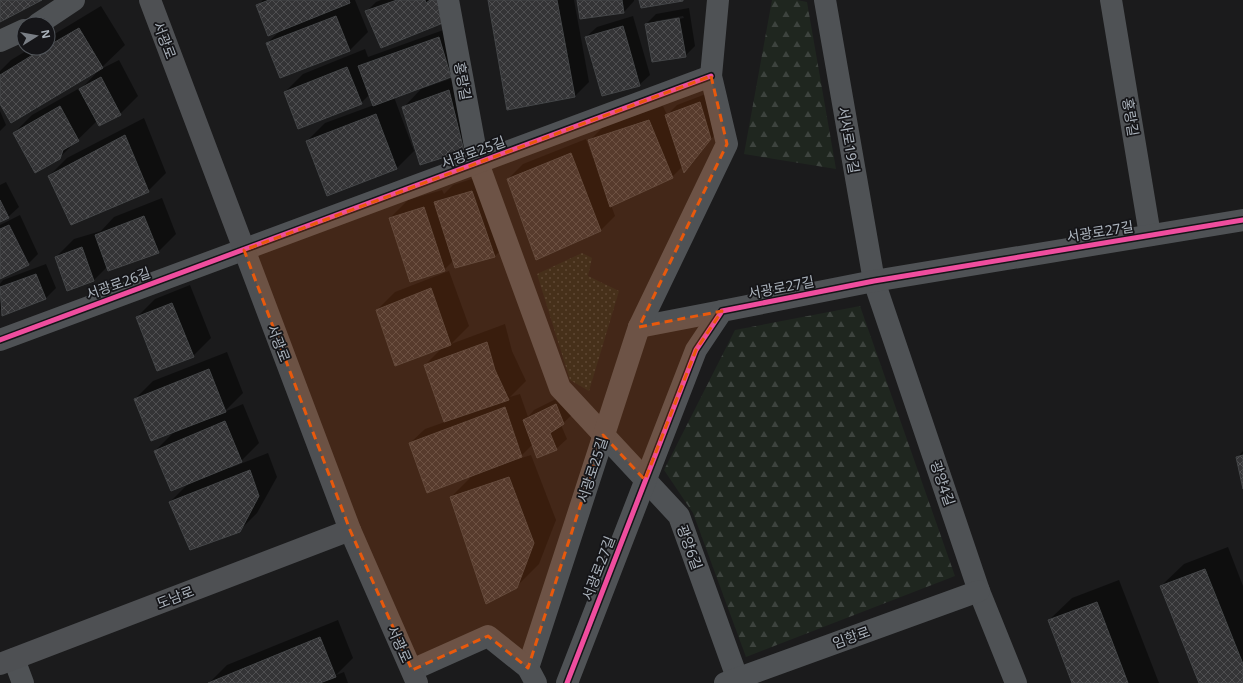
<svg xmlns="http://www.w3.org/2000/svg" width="1243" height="683" font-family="'Noto Sans','Noto Sans KR',sans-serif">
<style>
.forest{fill:url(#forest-firs)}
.garden{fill:url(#garden-dots)}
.shadow{fill:#0007;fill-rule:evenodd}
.building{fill:url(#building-cross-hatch);stroke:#444648}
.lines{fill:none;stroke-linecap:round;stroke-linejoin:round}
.street{stroke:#4f5255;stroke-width:22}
.secondary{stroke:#4e5053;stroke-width:22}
.cycleway-casing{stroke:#151518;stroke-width:8}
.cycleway{stroke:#ef4d9e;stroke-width:5}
.marked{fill:#e8590c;fill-opacity:0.2;stroke:#e8590c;stroke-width:3;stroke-dasharray:8 5;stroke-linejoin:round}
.labels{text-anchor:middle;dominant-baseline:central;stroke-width:3.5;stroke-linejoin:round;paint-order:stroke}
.street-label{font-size:14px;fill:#acb4bd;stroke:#151518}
</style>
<defs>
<pattern id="forest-firs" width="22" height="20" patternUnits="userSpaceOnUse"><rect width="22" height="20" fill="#1f261f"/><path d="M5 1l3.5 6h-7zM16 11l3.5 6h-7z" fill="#3d433e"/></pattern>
<pattern id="garden-dots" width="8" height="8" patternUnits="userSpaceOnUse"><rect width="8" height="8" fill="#1f261f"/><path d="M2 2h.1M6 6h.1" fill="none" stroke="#3d433e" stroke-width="1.8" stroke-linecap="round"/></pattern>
<pattern id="building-cross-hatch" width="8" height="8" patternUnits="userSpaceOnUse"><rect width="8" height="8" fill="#343436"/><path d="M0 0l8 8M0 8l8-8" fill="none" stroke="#4f4f51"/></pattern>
</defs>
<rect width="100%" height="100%" fill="#1b1b1c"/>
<g class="forest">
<path d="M772,0H797L807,2L836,169L744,154Z"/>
<path d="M860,306L955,576L746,657L693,513L664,470L735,330Z"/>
</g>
<path class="garden" d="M582,253L592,258L588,276L619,291L589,391L570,380L537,274Z"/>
<g class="shadow">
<path d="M263,0H355L368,32L350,50L281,77L267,43L281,30L257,6Z"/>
<path d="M381,0H451L366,12L376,2Z"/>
<path d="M489,0H574L589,82L574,97Z"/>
<path d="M578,0H634V1L624,12Z"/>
<path d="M101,6L125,45L100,69L0,102V71L11,60L31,48H48V38Z"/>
<path d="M689,8L695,46L685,56L646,24L656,14ZM683,16L684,18L656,23V21Z"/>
<path d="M633,16L650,75L639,85L586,37L597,27Z"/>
<path d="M449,28L461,66L451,76L394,97L414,151L396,169L307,141L325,123L374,105L370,94L361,103L285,92L303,74L365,49L368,57Z"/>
<path d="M119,60L138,96L120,114L99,125L97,121L59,158L14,133L32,115L78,89L79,91L99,70Z"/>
<path d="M467,73L481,132L463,150L403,108L421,89Z"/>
<path d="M711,92L720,128L694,161L685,171L683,166L672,177L611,205L615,216L601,230L508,179L523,164L586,139L593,158H595L589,141L604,126L663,106L667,115L677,105Z"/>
<path d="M0,111L6,125L0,131Z"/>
<path d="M144,118L166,173L148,191L49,176L67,158Z"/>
<path d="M490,173L513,238L495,256L456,267L454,260L444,270L390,218L408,200L442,190L444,194L453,185Z"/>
<path d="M6,182L19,207L8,217L0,221V185Z"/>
<path d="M162,198L176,234L158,252L107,267L94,280L67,289L56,257L74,239L101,231L114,217Z"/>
<path d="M20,215L38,254L28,264L0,278V225Z"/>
<path d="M46,264L56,288L46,298L2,314L0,308V284L3,280Z"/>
<path d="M449,271L469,326L451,344L505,324L512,351L526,381L510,397L520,394L528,417L534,410L566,394L574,413L561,425L567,439L556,449L533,444L518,459L531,455L556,520L539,564L516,587L451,497L475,473L410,443L425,429L445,422L425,365L443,347L377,310L395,292Z"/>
<path d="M190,285L211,338L193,356L137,317L155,299Z"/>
<path d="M227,352L243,393L224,412L243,404L259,443L241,461L229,466L230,468L268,453L277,477L257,513L239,531L170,502L190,482L155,451L176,430L135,399L153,381Z"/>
<path d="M1243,451V485L1237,458Z"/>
<path d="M1228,547L1243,586V683H1200L1161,586L1184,564Z"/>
<path d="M1119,580L1159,683H1073L1049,620L1072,598Z"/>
<path d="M338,620L353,658L336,675L344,672L348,683H209L227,665Z"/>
</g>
<g class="building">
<path d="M0,0H42L0,22Z"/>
<path d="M269,0H349L350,3L268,36L256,5Z"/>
<path d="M397,0H425L426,3L430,0H439L443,23L381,48L365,11Z"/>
<path d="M488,0H557L575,97L507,110Z"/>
<path d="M577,0H622L624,13L580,19Z"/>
<path d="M639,0H683V1L641,8Z"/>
<path d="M336,16L350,51L280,78L266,43Z"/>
<path d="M679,18L686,57L652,62L645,24Z"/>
<path d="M623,26L640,86L602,96L585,37Z"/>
<path d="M79,28L103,68L11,123L0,104V75L44,48H48V46Z"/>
<path d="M439,37L451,77L373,106L358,66Z"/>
<path d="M347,67L362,104L298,129L284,92Z"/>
<path d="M101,77L121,115L99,126L79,89Z"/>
<path d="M449,90L464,151L420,165L402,107Z"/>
<path d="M700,102L711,139L684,173L665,115Z"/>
<path d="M60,106L79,141L63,150L60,159L35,173L13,133Z"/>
<path d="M376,114L397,169L327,196L306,141Z"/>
<path d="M649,120L673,178L610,207L588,140Z"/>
<path d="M125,135L149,192L71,225L48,176Z"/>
<path d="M571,153L601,231L536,260L507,179Z"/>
<path d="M472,191L495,257L455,268L434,202Z"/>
<path d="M0,200L9,218L0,222Z"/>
<path d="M424,207L445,271L410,282L389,218Z"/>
<path d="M144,216L159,253L108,271L95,235Z"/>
<path d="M9,225L29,265L0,279V229Z"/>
<path d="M82,247L94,281L67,291L55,257Z"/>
<path d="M36,274L46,299L2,316L0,287Z"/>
<path d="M431,288L451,345L395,366L376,310Z"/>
<path d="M172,303L194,357L157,371L136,317Z"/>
<path d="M487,342L495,370L509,400L444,422L424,365Z"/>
<path d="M209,369L226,412L151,441L134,399Z"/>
<path d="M556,404L564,424L550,433L557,450L537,458L523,420Z"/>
<path d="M505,407L522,457L427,493L409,443Z"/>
<path d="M225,421L242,462L171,491L154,451Z"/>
<path d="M1243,455V489L1236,457Z"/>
<path d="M250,470L259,496L240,532L190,550L169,502Z"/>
<path d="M509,477L534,543L517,588L486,604L450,497Z"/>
<path d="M1205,569L1243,664V683H1199L1160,586Z"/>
<path d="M1097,602L1128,683H1072L1048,620Z"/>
<path d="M320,637L336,677L320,683H208Z"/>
</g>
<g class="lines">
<g class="street">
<path d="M448,0L478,163L560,388L679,516L739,683"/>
<path d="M825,0L874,281L979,591L1016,683"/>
<path d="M1111,0L1150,235"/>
<path d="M38,24L74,0"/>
<path d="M0,41L24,30"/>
<path d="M639,327L722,311"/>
<path d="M0,340L711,76"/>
<path d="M14,659L23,683"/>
<path d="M528,668L639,327L727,144L711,76L718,0"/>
<path d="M412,670L488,636L528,668L536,683"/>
<path d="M567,683L696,350L722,311L874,281L1243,220"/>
<path d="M725,683L979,591"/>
</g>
<g class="secondary">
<path d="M150,0L350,530L417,683"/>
<path d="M0,664L350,530"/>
</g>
<defs>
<g id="cycleway">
<path d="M0,340L711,76"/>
<path d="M567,683L696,350L722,311L874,281L1243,220"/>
</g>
</defs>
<use href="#cycleway" class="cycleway-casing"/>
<use href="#cycleway" class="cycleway"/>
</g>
<path class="marked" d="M711,76L727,144L639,327L722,311L696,350L645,480L603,435L528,668L488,636L412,670L350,530L244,250Z"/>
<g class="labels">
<g class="street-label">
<text transform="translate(165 40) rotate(69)">서광로</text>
<text transform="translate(463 81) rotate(80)">홍랑길</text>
<text transform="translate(1131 117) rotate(81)">홍랑길</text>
<text transform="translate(849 140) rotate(80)">서사로19길</text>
<text transform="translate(473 152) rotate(-20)">서광로25길</text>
<text transform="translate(1100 231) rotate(-9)">서광로27길</text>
<text transform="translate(118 283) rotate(-20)">서광로26길</text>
<text transform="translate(781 287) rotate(-11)">서광로27길</text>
<text transform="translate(279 343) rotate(69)">서광로</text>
<text transform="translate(592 470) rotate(-72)">서광로25길</text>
<text transform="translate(943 483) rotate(71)">광양4길</text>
<text transform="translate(690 547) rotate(70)">광양6길</text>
<text transform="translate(598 568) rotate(-69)">서광로27길</text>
<text transform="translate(175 597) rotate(-21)">도남로</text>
<text transform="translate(851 637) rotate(-20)">임항로</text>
<text transform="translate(400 644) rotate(66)">서광로</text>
</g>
</g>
<g transform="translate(36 36) rotate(79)"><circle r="19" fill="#151518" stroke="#51555a"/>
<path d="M0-3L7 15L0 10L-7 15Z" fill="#797e85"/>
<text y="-6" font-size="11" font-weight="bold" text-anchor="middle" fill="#acb4bd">N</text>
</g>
</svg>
